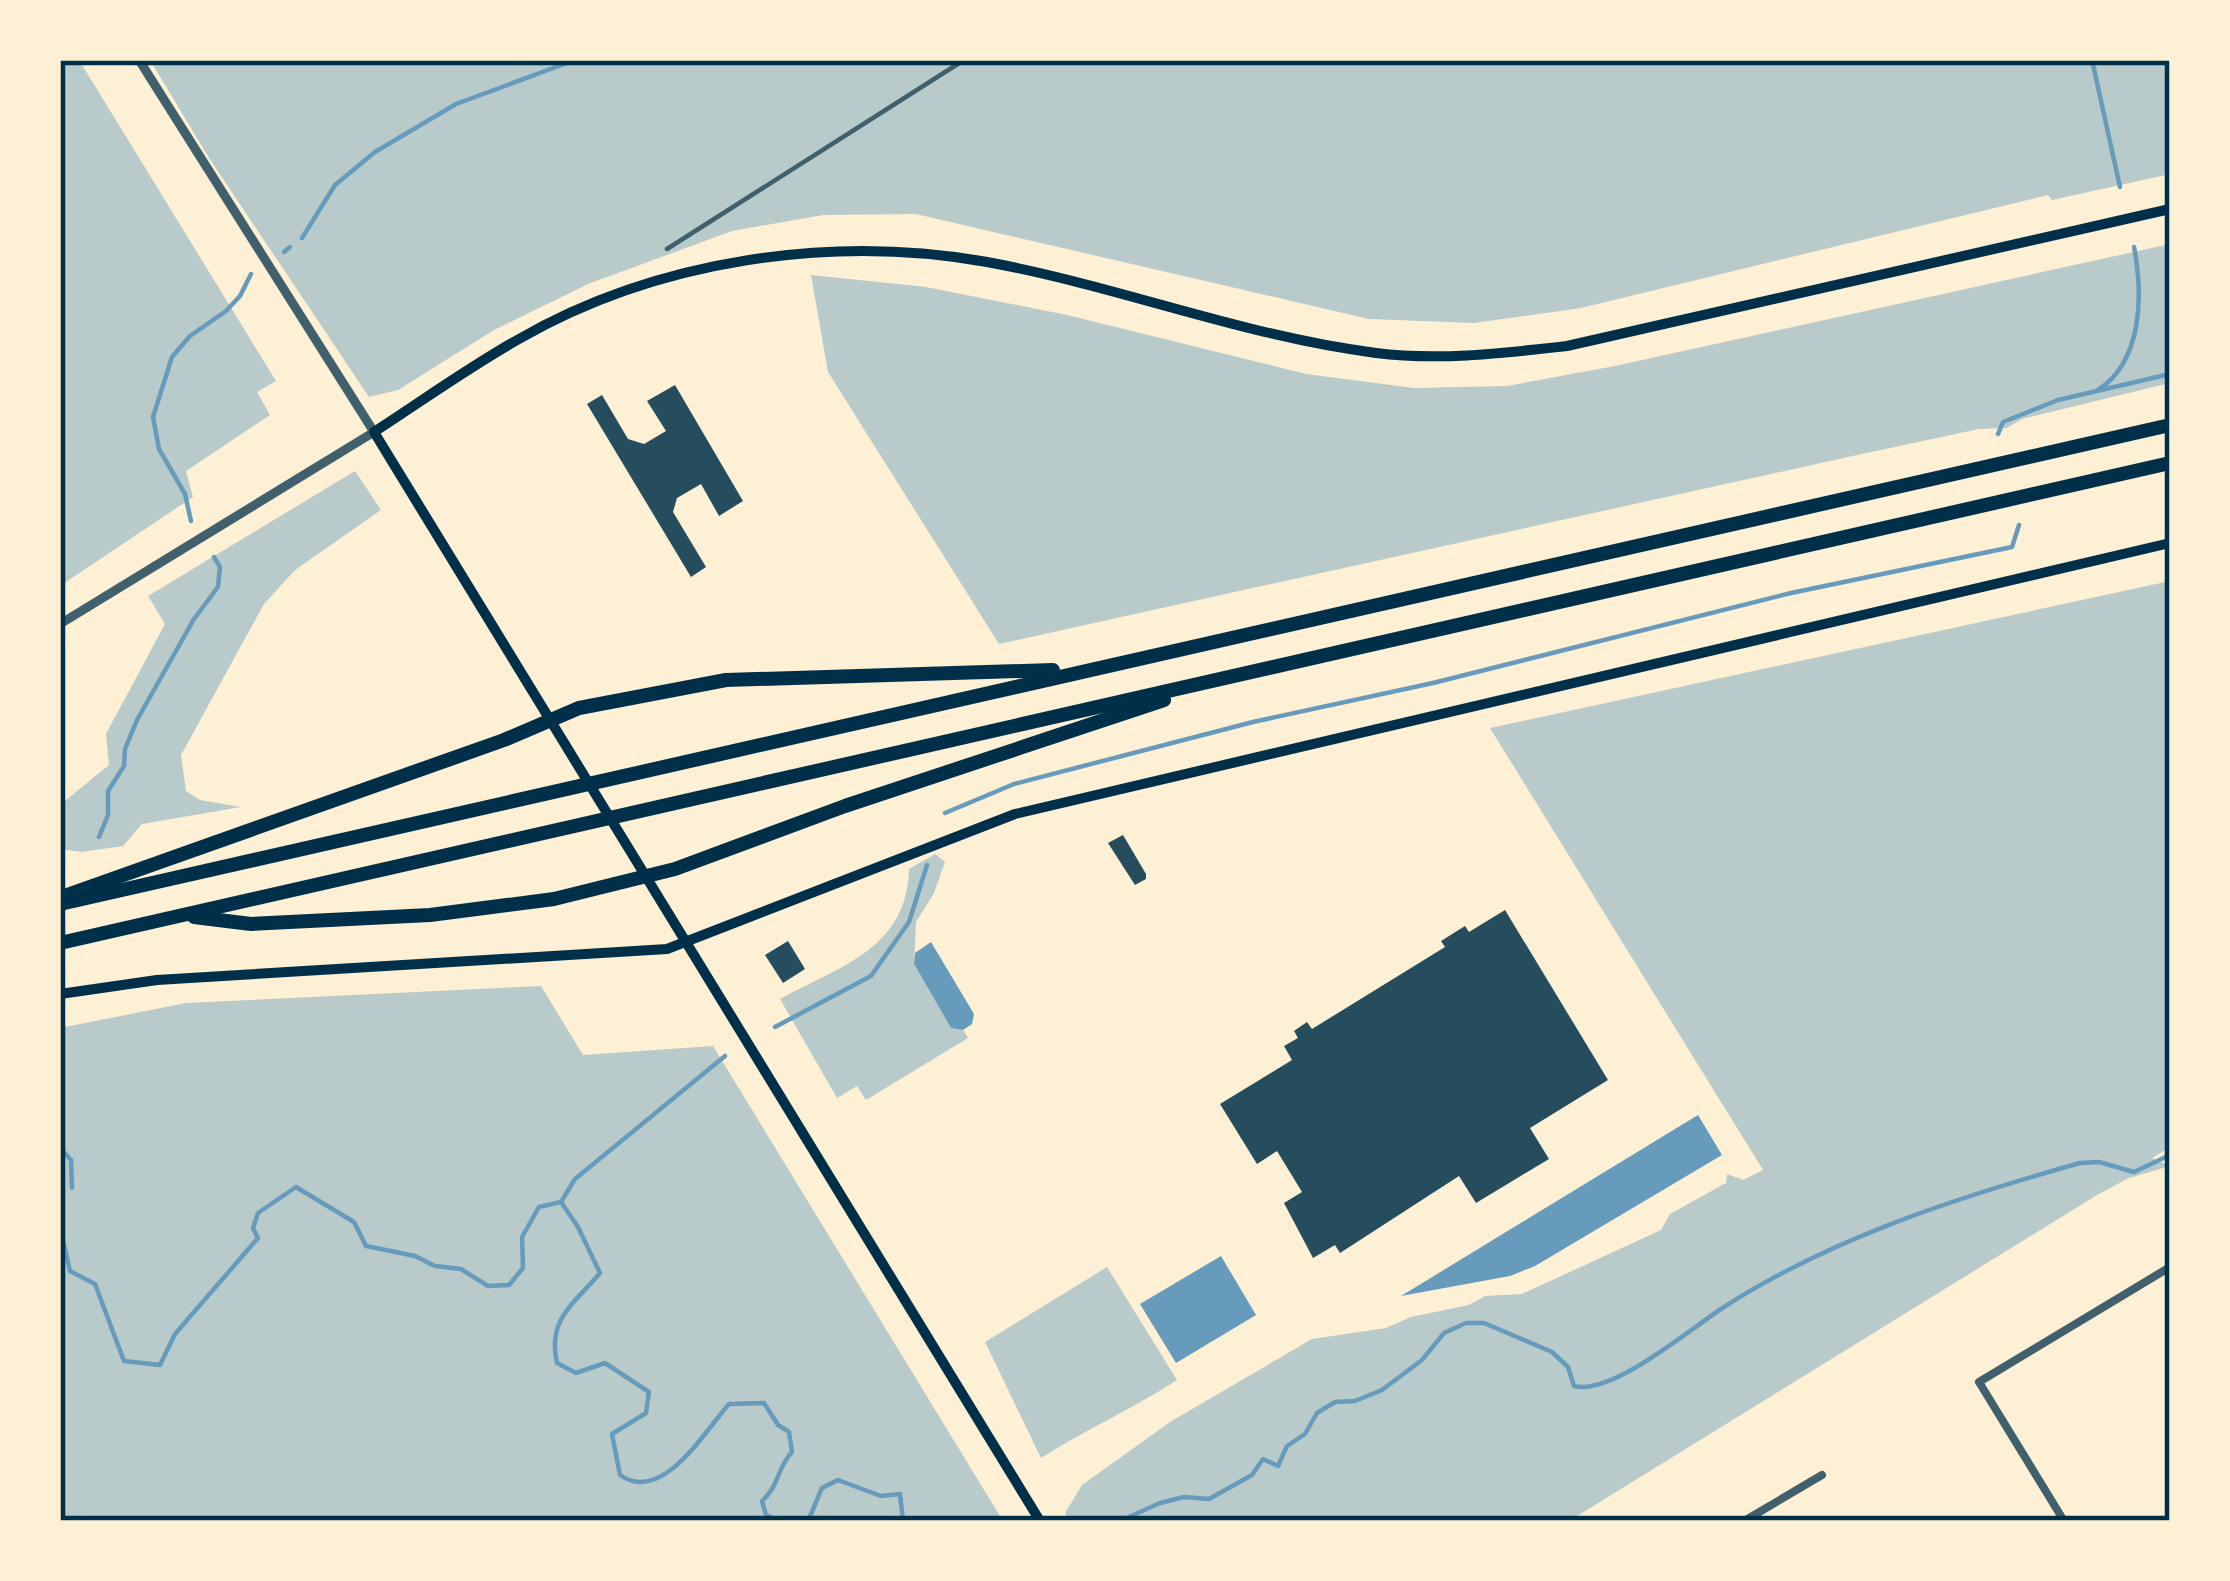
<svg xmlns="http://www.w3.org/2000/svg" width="2230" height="1581" font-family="'Public Sans',sans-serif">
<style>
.green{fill:#b9caca}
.water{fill:#669bbc}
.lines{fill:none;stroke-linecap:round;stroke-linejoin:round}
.stream{stroke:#669bbc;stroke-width:4.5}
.building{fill:#264d5e}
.service{stroke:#3f606c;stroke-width:4.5}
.minor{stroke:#3f606c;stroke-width:8}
.tertiary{stroke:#3f606c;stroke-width:9}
.secondary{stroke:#003049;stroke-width:10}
.motorway{stroke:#003049;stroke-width:14}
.neatline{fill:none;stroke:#003049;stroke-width:4.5}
</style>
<rect width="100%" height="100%" fill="#fdf0d5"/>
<g class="green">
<path d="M60,60H79L276,381L257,392L270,415L186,471L193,497L60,586Z"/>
<path d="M150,60H2170V174L2052,200L2048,195L1581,308L1474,323L1369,319L916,214L823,215L732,231L588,284L494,330L398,390L369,397L209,158Z"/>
<path d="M2170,244V383L2022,419L2007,428L1979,429L1857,455L999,644L828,372L811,275L926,287L1067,315L1306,374L1414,388L1507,386L1615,366Z"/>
<path d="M355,471L381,510L295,570L264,604L181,755L186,791L200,800L241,807L142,824L123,846L81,852L60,849V805L109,765L106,734L165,624L148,596Z"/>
<path d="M2170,581V1147L2152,1158L2170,1166L2129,1178L2097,1195L1569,1521H1070L1065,1513L1082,1485L1170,1422L1312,1339L1386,1328L1411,1317L1469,1305L1485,1296L1522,1294L1661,1230L1670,1214L1726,1183L1727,1174L1743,1180L1763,1170L1490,728Z"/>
<path d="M935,854L945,862L934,893L916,922L914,964L951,1028L963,1030L968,1038L866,1100L857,1086L837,1098L780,999C840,966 907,949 909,869Z"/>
<path d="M541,986L583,1055L713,1046L1003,1521H60V1028L186,1003Z"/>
<path d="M1107,1267L1177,1380C1133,1409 1086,1429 1041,1458L985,1342Z"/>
</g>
<g class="water">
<path d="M931,942L974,1014L972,1024L963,1030L951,1028L914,964L915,953Z"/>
<path d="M1698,1115L1722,1155L1535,1266L1510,1276L1401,1296Z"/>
<path d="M1221,1256L1256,1315L1176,1363L1140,1304Z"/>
</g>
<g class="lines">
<g class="stream">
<path d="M2092,60L2120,187"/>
<path d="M302,238L335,185L375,152L456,104L575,60"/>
<path d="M284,252L290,247"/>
<path d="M2098,390C2143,361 2143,294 2134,247"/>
<path d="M1998,434L2003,422L2058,400L2170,374"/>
<path d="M191,521L185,494L159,449L153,417L172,357L190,336L226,311L240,296L251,274"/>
<path d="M945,813L1014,784L1253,722L1433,683L1791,593L2012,547L2019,525"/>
<path d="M99,837L108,815V791L124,766L125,749L137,720L194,619L218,587L220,567L214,557"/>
<path d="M775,1027L871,976L909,922L927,865"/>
<path d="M60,1148L71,1160L72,1188"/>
<path d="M561,1202L578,1227L600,1273C573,1305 547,1319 557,1363L576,1373L605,1363L649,1392L646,1413L612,1434L620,1475C662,1505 704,1432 729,1404L764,1403L778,1425L789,1432L792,1452C777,1468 779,1486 762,1501L766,1515L779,1521"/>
<path d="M60,1213L62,1210"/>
<path d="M60,1228L70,1271L95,1284L124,1361L160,1365L175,1334L258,1238L253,1228L258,1213L296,1187L354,1222L366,1246L415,1256L435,1266L461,1269L488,1286L509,1285L523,1268L522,1237L539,1207L561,1202L575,1179L725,1056"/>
<path d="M808,1521L822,1488L838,1480L881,1496L900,1494L903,1521"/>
<path d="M1120,1521L1160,1503L1184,1497L1209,1499L1252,1475L1263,1459L1278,1466L1287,1446L1305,1434L1317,1413L1335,1402L1355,1401L1382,1390L1422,1360L1444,1333L1466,1323H1484L1552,1352L1568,1367L1574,1386C1612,1396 1691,1328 1724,1307C1831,1238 1959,1197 2080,1163L2099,1162L2134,1172L2170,1155"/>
</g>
</g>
<g class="building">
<path d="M675,385L743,501L719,516L701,484L677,498L673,512L706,567L691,577L587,404L602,395L628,439L644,444L666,431L647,401Z"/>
<path d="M1123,835L1146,874V879L1135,885L1108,843Z"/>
<path d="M1505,910L1608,1080L1530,1128L1549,1159L1476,1203L1459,1176L1340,1253L1335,1245L1313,1258L1284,1203L1302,1192L1277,1151L1257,1164L1220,1104L1292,1060L1284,1046L1298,1038L1294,1031L1307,1022L1312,1029L1445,947L1441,941L1465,926L1469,932Z"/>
<path d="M788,941L805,969L783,983L765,955Z"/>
</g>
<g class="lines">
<path class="service" d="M667,249L964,60"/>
<g class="minor">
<path d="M1744,1521L1822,1475"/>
<path d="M2064,1521L1979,1382L2170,1267"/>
</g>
<path class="tertiary" d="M60,624L374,432L139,60"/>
<g class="secondary">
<path d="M60,994L157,980L667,949L1015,814L2170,543"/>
<path d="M1040,1521L374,432C422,401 469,367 519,339C656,260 832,234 987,262C1118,286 1243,336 1376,353C1440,361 1504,353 1567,346L2170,209"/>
</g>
<g class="motorway">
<path d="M67,895L504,740L579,708L726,680L1053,670"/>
<path d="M60,904L2170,425"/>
<path d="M194,917L251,924L430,915L554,899L675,869L845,806L1164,700"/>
<path d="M60,943L2170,463"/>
</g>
</g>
<rect width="2230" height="1581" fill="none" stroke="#fdf0d5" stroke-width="126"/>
<rect x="63" y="63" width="2104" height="1455" class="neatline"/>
</svg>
